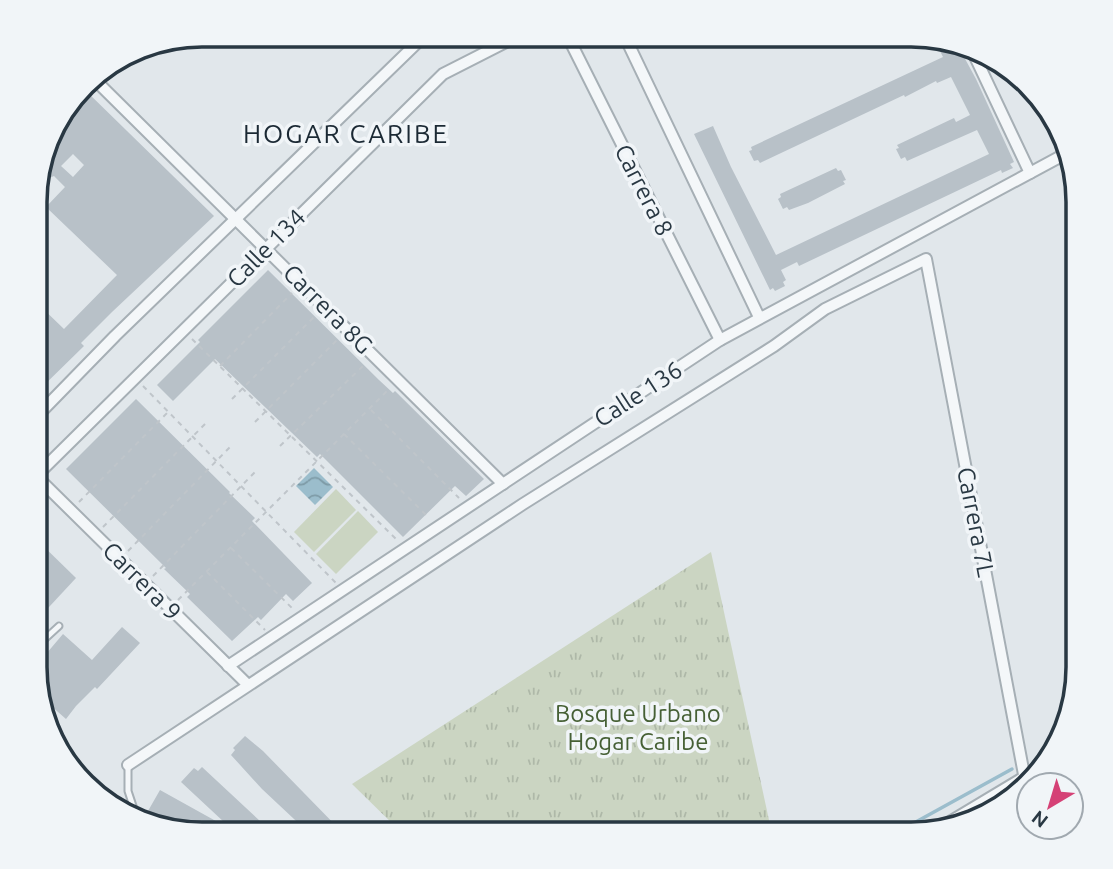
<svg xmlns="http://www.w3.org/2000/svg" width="1113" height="869" font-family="Ubuntu,sans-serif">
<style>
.grass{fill:url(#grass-tufts)}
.pitch{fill:#cbd5c2}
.water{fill:url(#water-waves)}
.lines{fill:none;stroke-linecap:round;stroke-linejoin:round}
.stream{stroke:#9bbdcc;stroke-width:3.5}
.building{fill:#b8c1c8;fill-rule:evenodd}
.service-casing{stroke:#a6afb5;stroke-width:9}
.minor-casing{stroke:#a6afb5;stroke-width:14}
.path{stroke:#bfc5ca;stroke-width:2;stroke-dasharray:5 5;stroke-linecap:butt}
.service{stroke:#f4f7f9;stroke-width:5}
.minor{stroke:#f4f7f9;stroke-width:10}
.labels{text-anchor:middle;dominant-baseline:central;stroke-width:7;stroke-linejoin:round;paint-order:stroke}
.street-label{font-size:24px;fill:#293843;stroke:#f1f5f8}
.park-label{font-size:24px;fill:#466035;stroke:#f1f5f8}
.neighbourhood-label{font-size:26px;letter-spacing:2px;fill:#1b2934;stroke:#f1f5f8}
.rim{fill:none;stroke:#293843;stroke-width:3.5}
</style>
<defs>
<pattern id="grass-tufts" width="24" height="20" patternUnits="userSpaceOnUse" patternTransform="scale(1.75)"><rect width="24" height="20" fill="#cbd5c2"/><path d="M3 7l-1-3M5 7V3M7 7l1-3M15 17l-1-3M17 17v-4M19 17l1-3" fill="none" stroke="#aeb8a8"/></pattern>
<pattern id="water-waves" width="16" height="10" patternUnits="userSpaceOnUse" patternTransform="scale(1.75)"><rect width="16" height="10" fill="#9bbdcc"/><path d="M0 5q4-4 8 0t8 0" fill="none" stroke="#7e9ba7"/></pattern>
</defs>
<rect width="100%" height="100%" fill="#e1e7eb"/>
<path class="grass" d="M711,552L772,834H403L352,784Z"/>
<g class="pitch">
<path d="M336,489L356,510L314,552L294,532Z"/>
<path d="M358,511L378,532L336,574L316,554Z"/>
</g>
<path class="water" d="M314,468L333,487L315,505L296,486Z"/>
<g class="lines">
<g class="stream">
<path d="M1044,750L1059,742"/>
<path d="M894,834L1012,769"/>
</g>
</g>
<g class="building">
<path d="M951,42L957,44L976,79L1014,162L1010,164L1013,168L1002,173L1001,170L799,266L797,262L781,270L786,280L783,282L785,286L775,291L773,288L770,290L694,134L713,126L731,167L776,255L989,154L977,130L907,161L905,157L901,159L896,149L899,148L897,145L954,118L956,122L970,115L951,77L937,83L936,81L905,97L904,95L760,163L758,160L754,161L749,151L752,150L751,147L943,57L940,51L944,49L942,46Z"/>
<path d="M83,88L214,216L112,312L81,343L84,346L36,393V360L46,349L36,339V302L64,329L117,275L46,207L65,187L54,176L47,179L39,171L57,119ZM73,154L84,165L73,177L61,166Z"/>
<path d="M836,168L838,171L841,170L846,180L843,181L845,184L808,203L789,210L787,207L783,209L778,199L781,197L780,194Z"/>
<path d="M268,270L379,380L393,393L395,391L484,479L466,496L455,486L403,537L320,454L317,457L215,359L173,401L157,385L200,342L198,340Z"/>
<path d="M136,399L230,492L229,493L255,518L252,521L312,583L293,601L286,594L261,620L258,617L232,641L187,597L190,594L164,569L166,568L66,469Z"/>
<path d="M36,539L76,578L36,621Z"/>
<path d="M122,627L140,643L97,689L95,687L76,706L66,719L41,697L35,678V667L63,634L92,660Z"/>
<path d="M245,736L263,751L344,834H310L262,789L231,755L235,750L233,748Z"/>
<path d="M202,767L274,834H192L170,823L167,827L150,817L152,814L148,811L160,790L223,825L225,823L181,782L194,768L198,771Z"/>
</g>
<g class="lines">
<defs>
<g id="service">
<path d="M35,648L59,626"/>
<path d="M128,766V791L138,821"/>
</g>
<g id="minor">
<path d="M569,39L720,340"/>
<path d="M626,39L759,317"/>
<path d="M970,46L1030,173"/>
<path d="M92,77L503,484"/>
<path d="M36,417L115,336L419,41"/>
<path d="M36,476L443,74L510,40"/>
<path d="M36,476L248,685"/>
<path d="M228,666L720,340L1067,153"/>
<path d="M128,765L523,504L774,346L825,309L926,259L1026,785"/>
<path d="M938,829L1043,766"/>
</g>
</defs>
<use href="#service" class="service-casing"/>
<use href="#minor" class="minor-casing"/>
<g class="path">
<path d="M192,339L396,539"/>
<path d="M220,366L292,293"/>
<path d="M143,386L336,583"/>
<path d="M232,399L315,316"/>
<path d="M371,410L459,498"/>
<path d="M255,422L339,338"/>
<path d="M344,434L428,517"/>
<path d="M280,446L365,364"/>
<path d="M79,502L168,412"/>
<path d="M103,527L207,422"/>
<path d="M231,548L295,611"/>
<path d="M128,551L231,446"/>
<path d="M207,572L265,630"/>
<path d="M153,576L256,471"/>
<path d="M178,600L389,389"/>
</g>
<use href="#service" class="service"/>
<use href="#minor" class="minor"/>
</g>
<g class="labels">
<g class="street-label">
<text transform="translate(644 190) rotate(63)">Carrera 8</text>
<text transform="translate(266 248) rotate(-45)">Calle 134</text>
<text transform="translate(328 309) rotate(45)">Carrera 8G</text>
<text transform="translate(638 394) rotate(-33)">Calle 136</text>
<text transform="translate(976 522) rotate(79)">Carrera 7L</text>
<text transform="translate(142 581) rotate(45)">Carrera 9</text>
</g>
<g class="park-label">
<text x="638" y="713">Bosque Urbano<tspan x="638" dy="28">Hogar Caribe</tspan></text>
</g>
<g class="neighbourhood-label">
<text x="346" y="133">HOGAR CARIBE</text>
</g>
</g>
<path d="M0 0H1113V869H0ZM202 47H911A155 155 0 0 1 1066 202V667A155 155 0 0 1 911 822H202A155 155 0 0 1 47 667V202A155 155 0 0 1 202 47Z" fill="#f1f5f8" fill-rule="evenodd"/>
<path class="rim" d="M202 47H911A155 155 0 0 1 1066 202V667A155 155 0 0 1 911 822H202A155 155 0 0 1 47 667V202A155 155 0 0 1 202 47Z"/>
<g transform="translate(1050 806) rotate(218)"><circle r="33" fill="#f1f5f8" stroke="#a1a9b0" stroke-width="2"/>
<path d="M0-5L12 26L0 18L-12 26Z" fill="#d54176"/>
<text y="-10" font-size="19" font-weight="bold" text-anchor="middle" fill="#293843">N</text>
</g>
</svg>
